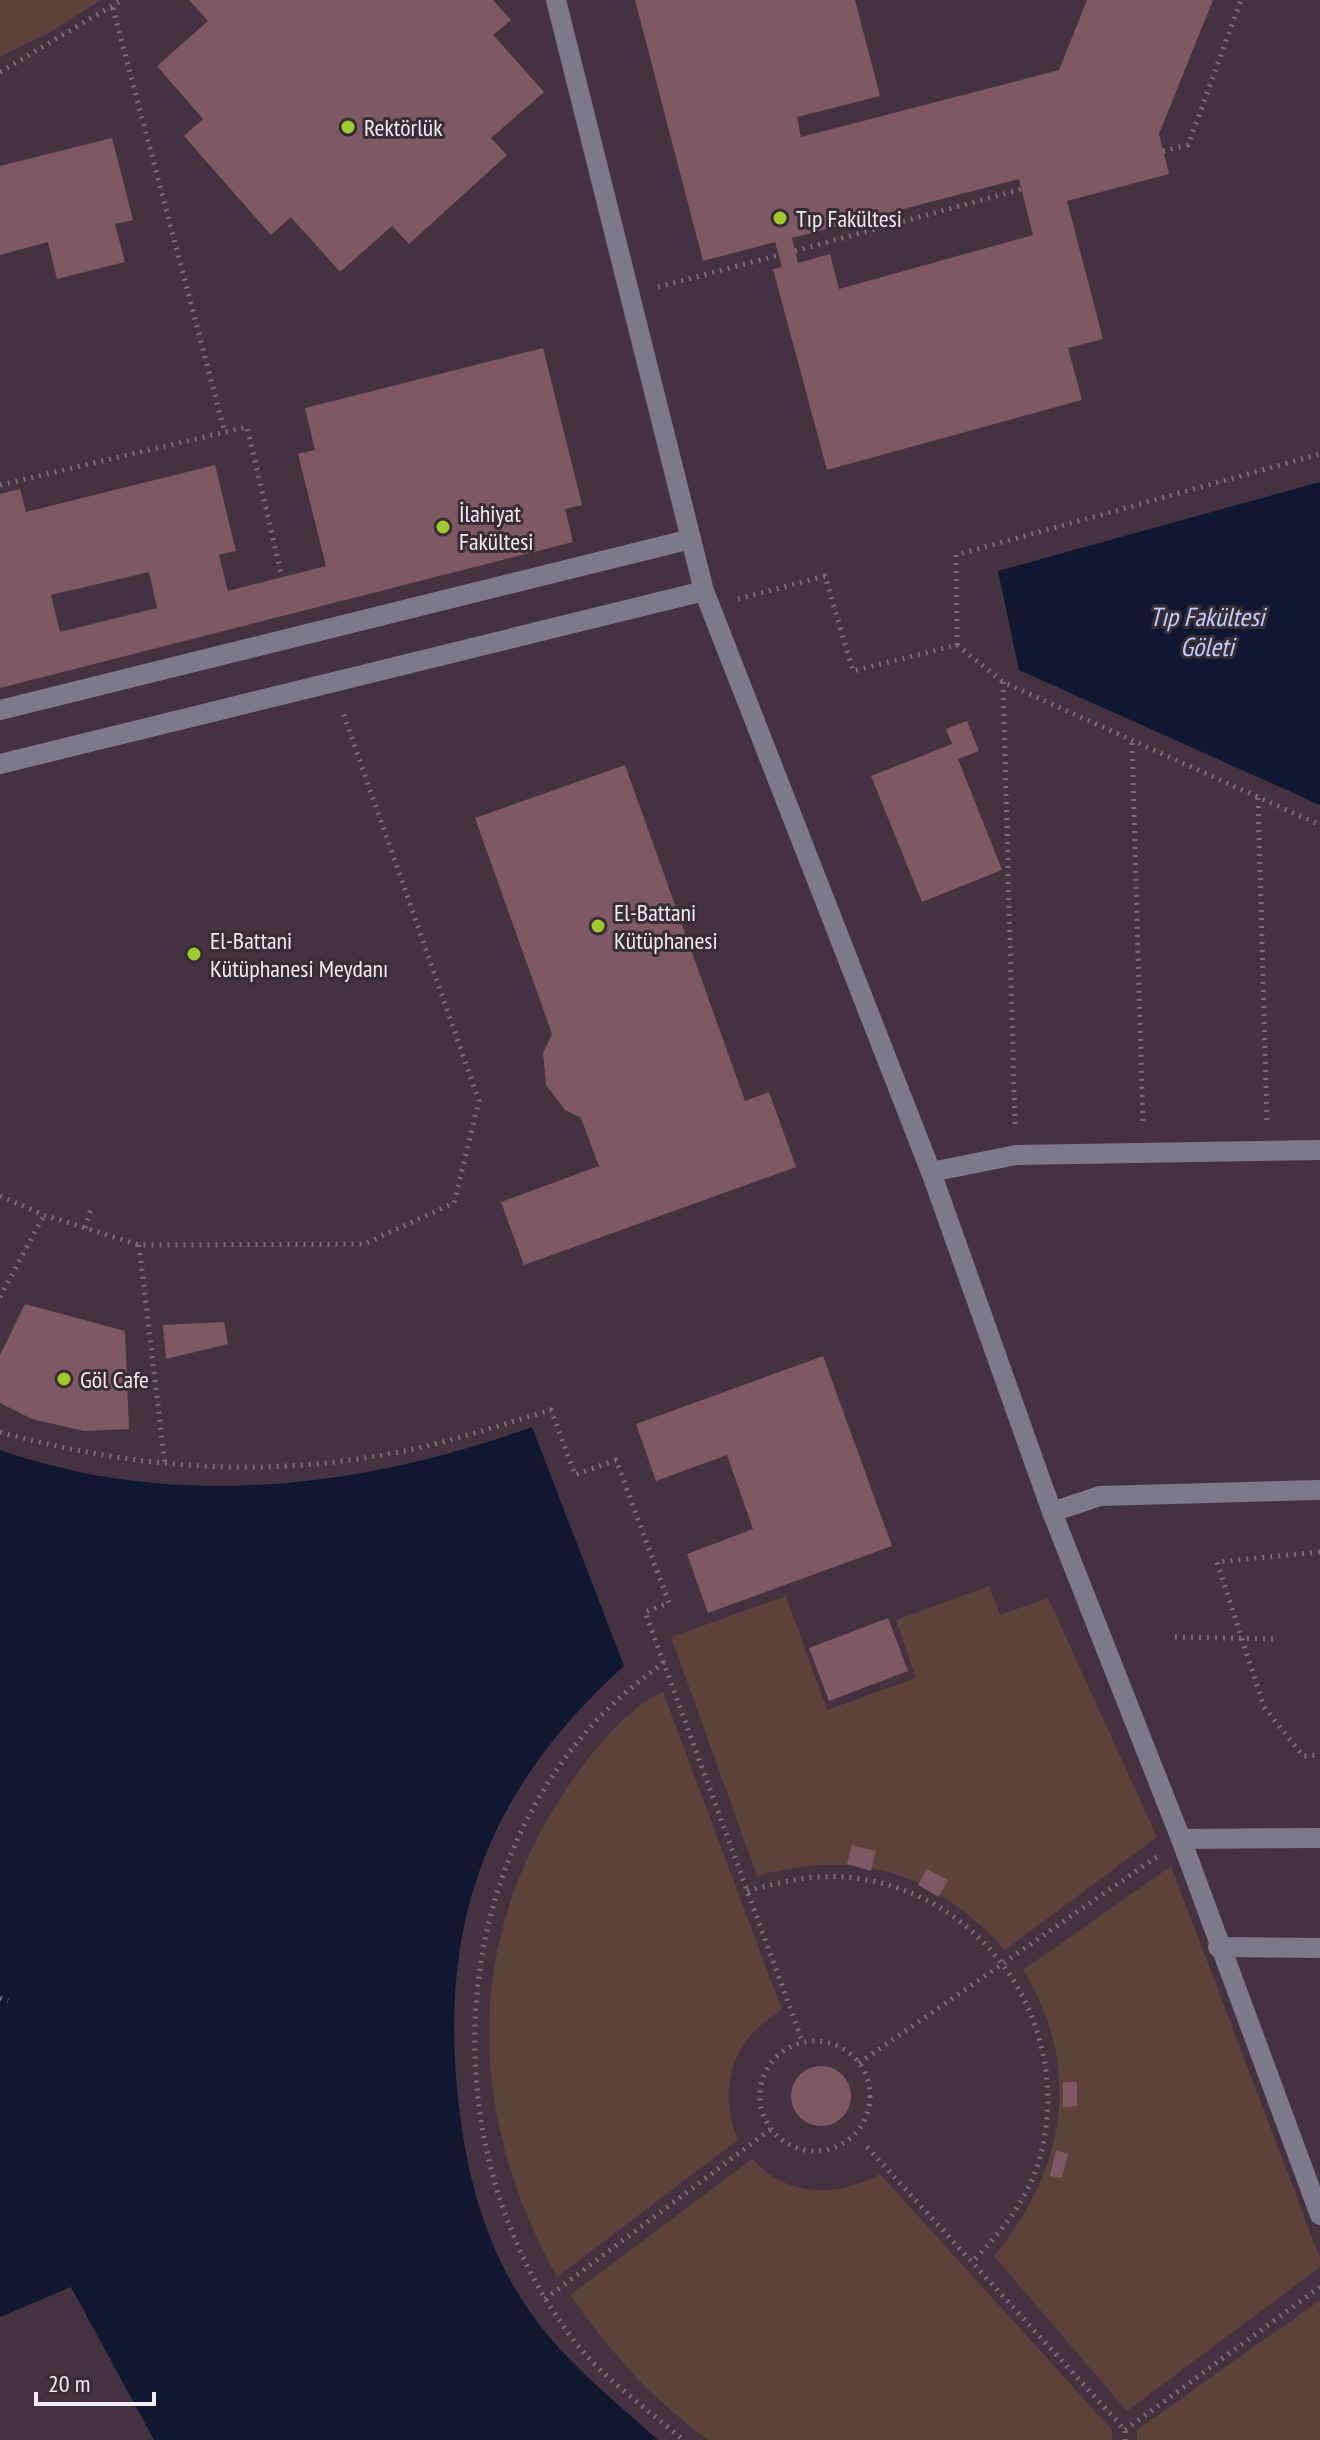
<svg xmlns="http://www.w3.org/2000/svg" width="1320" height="2440" font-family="'PT Sans Narrow',sans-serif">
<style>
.built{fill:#443241}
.green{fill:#5d413b}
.water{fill:#0f1731}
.building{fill:#7e5862;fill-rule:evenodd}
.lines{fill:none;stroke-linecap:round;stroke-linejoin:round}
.path{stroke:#786e77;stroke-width:5;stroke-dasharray:2 6;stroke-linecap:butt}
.minor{stroke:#7e7989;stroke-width:20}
.poi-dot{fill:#9eca2f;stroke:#382c37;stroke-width:3}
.labels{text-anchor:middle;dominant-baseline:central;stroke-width:6;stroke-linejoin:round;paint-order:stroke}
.poi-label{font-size:24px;fill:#f3ebf2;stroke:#382c37;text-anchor:start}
.water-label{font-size:26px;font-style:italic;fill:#bfd0fd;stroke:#382c37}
</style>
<rect width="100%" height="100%" fill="#382c37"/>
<rect class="built" x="0" y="0" width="1320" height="2440"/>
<g class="green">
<path d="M0,0H101L47,34L0,57Z"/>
<path d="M989,1586L1000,1615L1048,1598L1157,1837L1005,1950C935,1872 858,1848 757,1876L671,1637L786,1596L827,1710L916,1678L896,1620Z"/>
<path d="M663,1692L782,2010C732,2039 717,2087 738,2140L557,2277C467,2115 462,1941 569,1785C593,1751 625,1709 663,1692Z"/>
<path d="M1171,1866L1320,2258V2267L1127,2411L994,2256C1065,2170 1084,2068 1023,1970Z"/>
<path d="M752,2159C786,2197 837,2198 880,2174L1112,2430V2440H708C652,2399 610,2352 570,2295Z"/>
<path d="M1320,2300V2440H1137V2430Z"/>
</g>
<g class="water">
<path d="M1320,482V805L1019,670L998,571Z"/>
<path d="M532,1427L624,1666C484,1792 436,1929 460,2115C469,2186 489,2253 530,2312C565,2362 614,2400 658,2440H154L71,2287L0,2317V1450C174,1511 362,1488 532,1427Z"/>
</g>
<g class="building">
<path d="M189,0H493L511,20L493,35L544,92L491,138L507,155L409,244L392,226L340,272L291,217L271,235L184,136L203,119L157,66L208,21Z"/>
<path d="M635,0H855L880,96L797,117L801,137L1059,70L1087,0H1213L1159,134L1169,174L1067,201L1103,339L1068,348L1082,400L827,470L773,269L782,267L775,242L703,261ZM1019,179L1033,235L839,289L830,254L798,263L792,238Z"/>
<path d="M112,138L133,220L115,224L125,262L57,279L48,242L0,255V166Z"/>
<path d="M543,348L582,505L565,509L573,542L0,688V494L20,489L26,512L215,465L236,551L219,555L228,591L326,566L298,454L315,450L305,408ZM149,572L157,608L60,632L51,595Z"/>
<path d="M967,721L979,751L958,759L1002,870L922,902L871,776L952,744L946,729Z"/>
<path d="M625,765L745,1101L769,1092L796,1167L524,1265L501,1202L599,1166L581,1118L565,1110L546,1085L543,1053L552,1034L475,818Z"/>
<path d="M25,1304L125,1331L129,1429L84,1431L32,1419L0,1403V1355Z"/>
<path d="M224,1322L228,1344L166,1359L163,1325Z"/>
<path d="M823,1356L892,1546L708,1613L687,1554L753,1529L727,1455L656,1481L636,1424Z"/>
<path d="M888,1618L908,1671L829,1701L809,1648Z"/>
<path d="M852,1845L876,1851L871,1871L847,1864Z"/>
<path d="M927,1869L948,1880L939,1897L918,1885Z"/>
<circle cx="821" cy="2096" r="30"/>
<path d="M1063,2082H1077V2106L1063,2107Z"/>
<path d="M1056,2150L1068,2154L1062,2178L1050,2176Z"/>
</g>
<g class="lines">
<g class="path">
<path d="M113,8L225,433"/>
<path d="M0,72L122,0"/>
<path d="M1163,151L1188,145L1241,0"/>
<path d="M795,251L1022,189"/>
<path d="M658,287L779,255"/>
<path d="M0,485L247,427L282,577"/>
<path d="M738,599L825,576L853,671L957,645"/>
<path d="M957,645L956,555L1320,454"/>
<path d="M957,645L1003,682L1320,825"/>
<path d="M1003,682L1015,1125"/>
<path d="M1132,743L1143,1126"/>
<path d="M1258,798L1267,1121"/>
<path d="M0,1196L44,1215L139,1245L364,1244L454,1203L479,1101L342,710"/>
<path d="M85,1228L92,1205"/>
<path d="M139,1245L165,1465"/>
<path d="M0,1297L44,1215"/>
<path d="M0,1432C135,1469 267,1479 404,1451C454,1441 503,1424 551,1410L575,1475L616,1460L669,1603L645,1612L803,2043"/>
<path d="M1320,1552L1217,1562L1264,1707L1303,1756L1320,1755"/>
<path d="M1175,1637L1276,1639"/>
<path d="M664,1662C648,1675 631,1687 617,1700C438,1867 431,2161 579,2347C604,2378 652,2413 683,2440"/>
<path d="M747,1891C785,1881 821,1872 861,1879C994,1899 1079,2039 1037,2167C1024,2205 999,2234 972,2262"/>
<path d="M0,1998L8,2001"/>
<circle cx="815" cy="2096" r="55"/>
<path d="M859,2063L1158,1856"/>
<path d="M867,2147L1125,2430V2440"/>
<path d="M545,2299L771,2129"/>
<path d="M1125,2430L1320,2287"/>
</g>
<g class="minor">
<path d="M556,0L704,591L931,1172L1052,1512L1181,1839L1320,2215"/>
<path d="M0,710L691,539"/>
<path d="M0,764L704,591"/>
<path d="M931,1172L1016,1155L1320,1150"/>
<path d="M1052,1512L1100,1496L1320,1490"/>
<path d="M1181,1839L1320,1838"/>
<path d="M1218,1947L1320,1948"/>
</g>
</g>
<g class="poi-dot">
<circle cx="348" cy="127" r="8"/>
<circle cx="780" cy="218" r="8"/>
<circle cx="443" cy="527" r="8"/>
<circle cx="598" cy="926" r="8"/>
<circle cx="194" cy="954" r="8"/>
<circle cx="64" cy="1379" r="8"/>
</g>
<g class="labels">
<g class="poi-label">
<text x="364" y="127">Rektörlük</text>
<text x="796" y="218">Tıp Fakültesi</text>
<text x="459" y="513">İlahiyat<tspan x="459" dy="28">Fakültesi</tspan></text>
<text x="614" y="912">El-Battani<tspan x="614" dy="28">Kütüphanesi</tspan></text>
<text x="210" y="940">El-Battani<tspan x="210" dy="28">Kütüphanesi Meydanı</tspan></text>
<text x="80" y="1379">Göl Cafe</text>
</g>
<g class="water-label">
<text x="1207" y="616">Tıp Fakültesi<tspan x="1207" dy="30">Göleti</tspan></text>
</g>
</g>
<path d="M36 2392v12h118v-12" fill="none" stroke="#f3ebf2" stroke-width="4"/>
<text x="48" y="2392" font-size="24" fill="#f3ebf2" stroke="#382c37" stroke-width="6" paint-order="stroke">20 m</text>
</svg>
